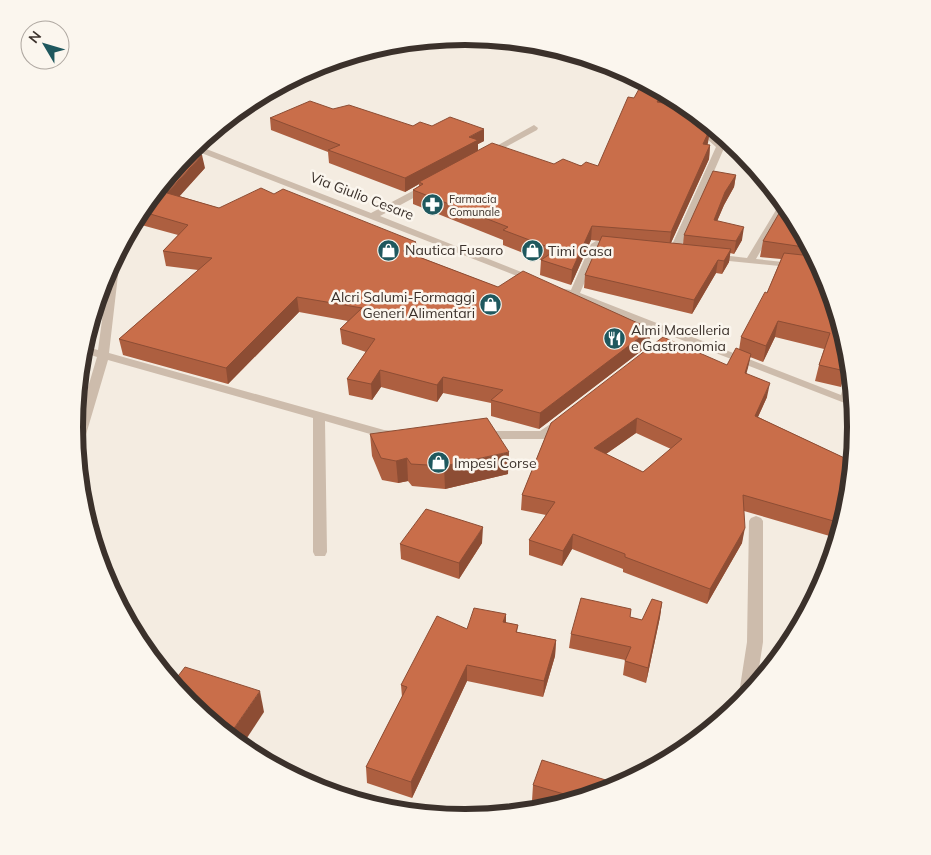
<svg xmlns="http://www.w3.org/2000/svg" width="931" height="855" font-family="Mulish,sans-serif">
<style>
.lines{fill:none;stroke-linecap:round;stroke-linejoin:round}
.minor{fill:#cdbcac;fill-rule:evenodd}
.wall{fill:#ad5f40;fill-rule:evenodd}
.shaded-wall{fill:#8d4d34}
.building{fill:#c96e4a;stroke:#8d4d34;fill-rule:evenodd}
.labels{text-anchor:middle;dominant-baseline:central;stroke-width:5;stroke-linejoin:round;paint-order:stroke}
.far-poi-label{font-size:11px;fill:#3b312b;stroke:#fbf6ee;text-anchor:start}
.street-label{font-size:14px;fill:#3b312b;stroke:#fbf6ee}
.poi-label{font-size:14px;fill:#3b312b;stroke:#fbf6ee;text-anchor:start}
.rim{fill:none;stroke:#3b312b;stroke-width:6}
</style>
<rect width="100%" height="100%" fill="#f4ece1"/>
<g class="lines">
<g class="minor">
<path d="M704,119L709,123L706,129L719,140L723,135L728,139L679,252L674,255L661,253V249H670L716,147L697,130Z"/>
<path d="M534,125L538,128L537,130L489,156L482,154Z"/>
<path d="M196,145L371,213L424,185H430V189L380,216L539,279L534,282L530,281L191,149Z"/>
<path d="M782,200L787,205L756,259L802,264L813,251L816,258L809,269L709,259V255L713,254L747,258Z"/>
<path d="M596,241L616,243L621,246L616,249L600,247L580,293L841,395L846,377L851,374L853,393L852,399L854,400L855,407L558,292L557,290L558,288L571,290L591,244Z"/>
<path d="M113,272L118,275L109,353L384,430L397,431L399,434L397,437L384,438L325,421L327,552L325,556H315L313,552V418L108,360L82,448L77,452L75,431L97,357L82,352L83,346L98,350L108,275Z"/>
<path d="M561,417L565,418L567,421L565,424L547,438L543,439H483L477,435L483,431H540Z"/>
<path d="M756,516L761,518L763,521V642L756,687L741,705L738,700L747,642L749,521L751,518Z"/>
</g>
</g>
<g class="wall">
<path d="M663,93L662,103L700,120L708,127L709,124L715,129L713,133L710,130L707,145H710L709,159L671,243L683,244L684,235L736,175L734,187L724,205L717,221L742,240L734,254L730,253L729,262L722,274L716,273L692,314L584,288L585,275L600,241L591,240L571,285L540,275L541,260L503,245V240L413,204V190L419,186V184L405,192L329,163L328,152L271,130L270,118L333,109L413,126H432L484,141L478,144V151L554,164L598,166L634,98Z"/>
<path d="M205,168L179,196L219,208L274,194L416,242L417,256L649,345L539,429L491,416V403L443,393L437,402L381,387L372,400L349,395L347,379L366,352L342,344L340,329L348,321L299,312L228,384L123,355L119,339L198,270L166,266L163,251L178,235L134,223L140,210Z"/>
<path d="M791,210L807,255L849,351L851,373V372L844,376L841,387L815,381L819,365L824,349L775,337L763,362L750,357L746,374L767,397L758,417L853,462L849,504L848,506L844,504L833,537L744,511L742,543L707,604L623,572V569L572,549L562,566L529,555V540L546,515L521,510L522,495L551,423L727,365L739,350L741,337L767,293L781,259L760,257L763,241ZM636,433L671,449L643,472L606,454Z"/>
<path d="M370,434L508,474L445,489L412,486L408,481L398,483L382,480L372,456Z"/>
<path d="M482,543L459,579L401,559L400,544Z"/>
<path d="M662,602L660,617L646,683L623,675L625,660L569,648L571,634L630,617L642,620Z"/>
<path d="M506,614V623L518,625L517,632L556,640L555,656L543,697L467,681L412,798L367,783L366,767L402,697L401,685L467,629Z"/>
<path d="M612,782L611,790L554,808L532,801L533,785Z"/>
</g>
<g class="shaded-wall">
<path d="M663,93L661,106L657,102Z"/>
<path d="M484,129V141L478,144V152L419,182V184L405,192V178L469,137Z"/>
<path d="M710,129L708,143L701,158L703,144Z"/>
<path d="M710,145L709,159L669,247L671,232Z"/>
<path d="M202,155L205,168L170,207L167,193Z"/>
<path d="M736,175L734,187L724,205L712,233L714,220L725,192Z"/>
<path d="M592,226L591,240L571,285L572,270Z"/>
<path d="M744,227L742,240L734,254L736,241Z"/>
<path d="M416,242L417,256L403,251Z"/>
<path d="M808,243L812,250L801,262L804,247Z"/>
<path d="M731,249L729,262L722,274L724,261Z"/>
<path d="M718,260L716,273L692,314L694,300Z"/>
<path d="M297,297L299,312L228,384L226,368Z"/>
<path d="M96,305V308L92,323L90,325Z"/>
<path d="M778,321L775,337L763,362L766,346Z"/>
<path d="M651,329L649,345L539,429L540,413Z"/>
<path d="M751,354L748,368L742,388L745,373Z"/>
<path d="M850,359L851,372L844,376L841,387L848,360Z"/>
<path d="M380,370L381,387L372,400L371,384Z"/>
<path d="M443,377V393L437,402V385Z"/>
<path d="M770,383L767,397L752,430L755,416Z"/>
<path d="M637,418L636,433L593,463L594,448Z"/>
<path d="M509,452L508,474L445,489L444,466Z"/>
<path d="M407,458L408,481L398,483L396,461Z"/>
<path d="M848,489L844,504L833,537L837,522Z"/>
<path d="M483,527L482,543L459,579V563Z"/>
<path d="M745,528L742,543L707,604L710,589Z"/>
<path d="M573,534L572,549L562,566L563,551Z"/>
<path d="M662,602L660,617L646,683L648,668Z"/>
<path d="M506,614V630L503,622Z"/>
<path d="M556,640L555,656L543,697L544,681Z"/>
<path d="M467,665V681L412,798L411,782Z"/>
<path d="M260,691L264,712L241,747L228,737Z"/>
</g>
<g class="building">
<path d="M639,89L663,93L657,102L688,107L698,115L697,117L710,129L703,144L710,145L671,232L592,226L572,270L541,260L556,250L503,230L508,227L413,190L423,184L419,182L492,143L554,164L563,159L581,166L586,162L598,166L628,97L634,98Z"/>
<path d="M310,101L333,109L349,105L413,126L420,122L432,126L450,117L484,129L469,137L478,140L405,178L328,150L340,145L270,118Z"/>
<path d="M187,154L202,155L167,193L219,208L261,188L274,194L283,189L416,242L403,251L498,287L523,271L651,329L540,413L491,400L503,390L443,377L437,385L380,370L371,384L347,379L375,339L340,329L362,308L297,297L226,368L119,339L212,258L163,251L188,225L140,211Z"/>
<path d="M713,171L736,175L725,192L714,220L744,227L736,241L684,235Z"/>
<path d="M785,203L791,210L808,243L804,247L763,241Z"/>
<path d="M602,236L731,249L724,261L718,260L694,300L585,275Z"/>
<path d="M784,253L812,256L814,253L827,278L849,351L850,359L848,360L845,371L819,365L830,333L778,321L766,346L741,337L765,292L767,293Z"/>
<path d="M663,337L727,365L736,348L751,354L745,373L770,383L755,416L853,462L851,491L848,489L837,522L743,495L745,528L710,589L625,557V554L573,534L563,551L529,540L555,502L522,495L551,423ZM637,418L682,439L643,472L594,448Z"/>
<path d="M487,418L509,452L444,466L411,464L407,458L396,461L381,458L370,434Z"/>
<path d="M426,509L483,527L459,563L400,544Z"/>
<path d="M581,598L631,609L630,617L642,620L652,599L662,602L648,668L625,661L631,647L571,634Z"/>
<path d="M474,608L506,614L503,622L518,625L516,632L556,640L544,681L467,665L411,782L366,767L407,687L401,685L437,616L467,629Z"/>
<path d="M185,667L260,691L228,737L189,704L172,684Z"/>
<path d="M542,760L612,782L609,791L581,799L533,785Z"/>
<path d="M289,775L304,782V783Z"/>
</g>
<defs>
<symbol id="pharmacy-disc" viewBox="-11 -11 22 22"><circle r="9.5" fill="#1f585e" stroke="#fbf6ee"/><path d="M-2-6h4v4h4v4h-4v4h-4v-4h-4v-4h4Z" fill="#fff"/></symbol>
<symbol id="shop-disc" viewBox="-11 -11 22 22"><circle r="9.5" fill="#1f585e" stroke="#fbf6ee"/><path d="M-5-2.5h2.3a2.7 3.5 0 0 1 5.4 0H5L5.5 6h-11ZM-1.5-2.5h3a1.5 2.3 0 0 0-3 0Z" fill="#fff"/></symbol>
<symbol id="restaurant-disc" viewBox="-11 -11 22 22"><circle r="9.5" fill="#1f585e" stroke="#fbf6ee"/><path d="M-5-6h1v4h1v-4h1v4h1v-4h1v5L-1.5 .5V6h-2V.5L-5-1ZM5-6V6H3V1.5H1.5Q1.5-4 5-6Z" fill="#fff"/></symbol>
</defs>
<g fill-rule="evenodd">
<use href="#pharmacy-disc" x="420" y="192" width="25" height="25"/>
<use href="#shop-disc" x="376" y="238" width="25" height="25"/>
<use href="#shop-disc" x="520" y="238" width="25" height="25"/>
<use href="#shop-disc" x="478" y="292" width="25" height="25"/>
<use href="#restaurant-disc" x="602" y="326" width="25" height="25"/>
<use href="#shop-disc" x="426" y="450" width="25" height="25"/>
</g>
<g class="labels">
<g class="far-poi-label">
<text x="449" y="199">Farmacia<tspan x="449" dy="13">Comunale</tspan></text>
</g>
<g class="street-label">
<text transform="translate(362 196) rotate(21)">Via Giulio Cesare</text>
</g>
<g class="poi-label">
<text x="405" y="250">Nautica Fusaro</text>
<text x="548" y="251">Timi Casa</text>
<text x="475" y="297" text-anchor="end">Alcri Salumi-Formaggi<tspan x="475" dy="16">Generi Alimentari</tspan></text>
<text x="631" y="330">Almi Macelleria<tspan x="631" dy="16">e Gastronomia</tspan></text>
<text x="454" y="463">Impesi Corse</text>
</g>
</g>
<path d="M0 0H931V855H0ZM83 427a382 382 0 1 1 764 0a382 382 0 1 1-764 0Z" fill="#fbf6ee" fill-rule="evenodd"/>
<path class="rim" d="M83 427a382 382 0 1 1 764 0a382 382 0 1 1-764 0Z"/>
<g transform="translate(45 45) rotate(308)"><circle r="24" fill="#fbf6ee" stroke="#aea7a0"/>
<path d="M0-4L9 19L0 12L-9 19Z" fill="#1f585e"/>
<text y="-8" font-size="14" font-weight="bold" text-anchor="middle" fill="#3b312b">N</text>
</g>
</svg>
